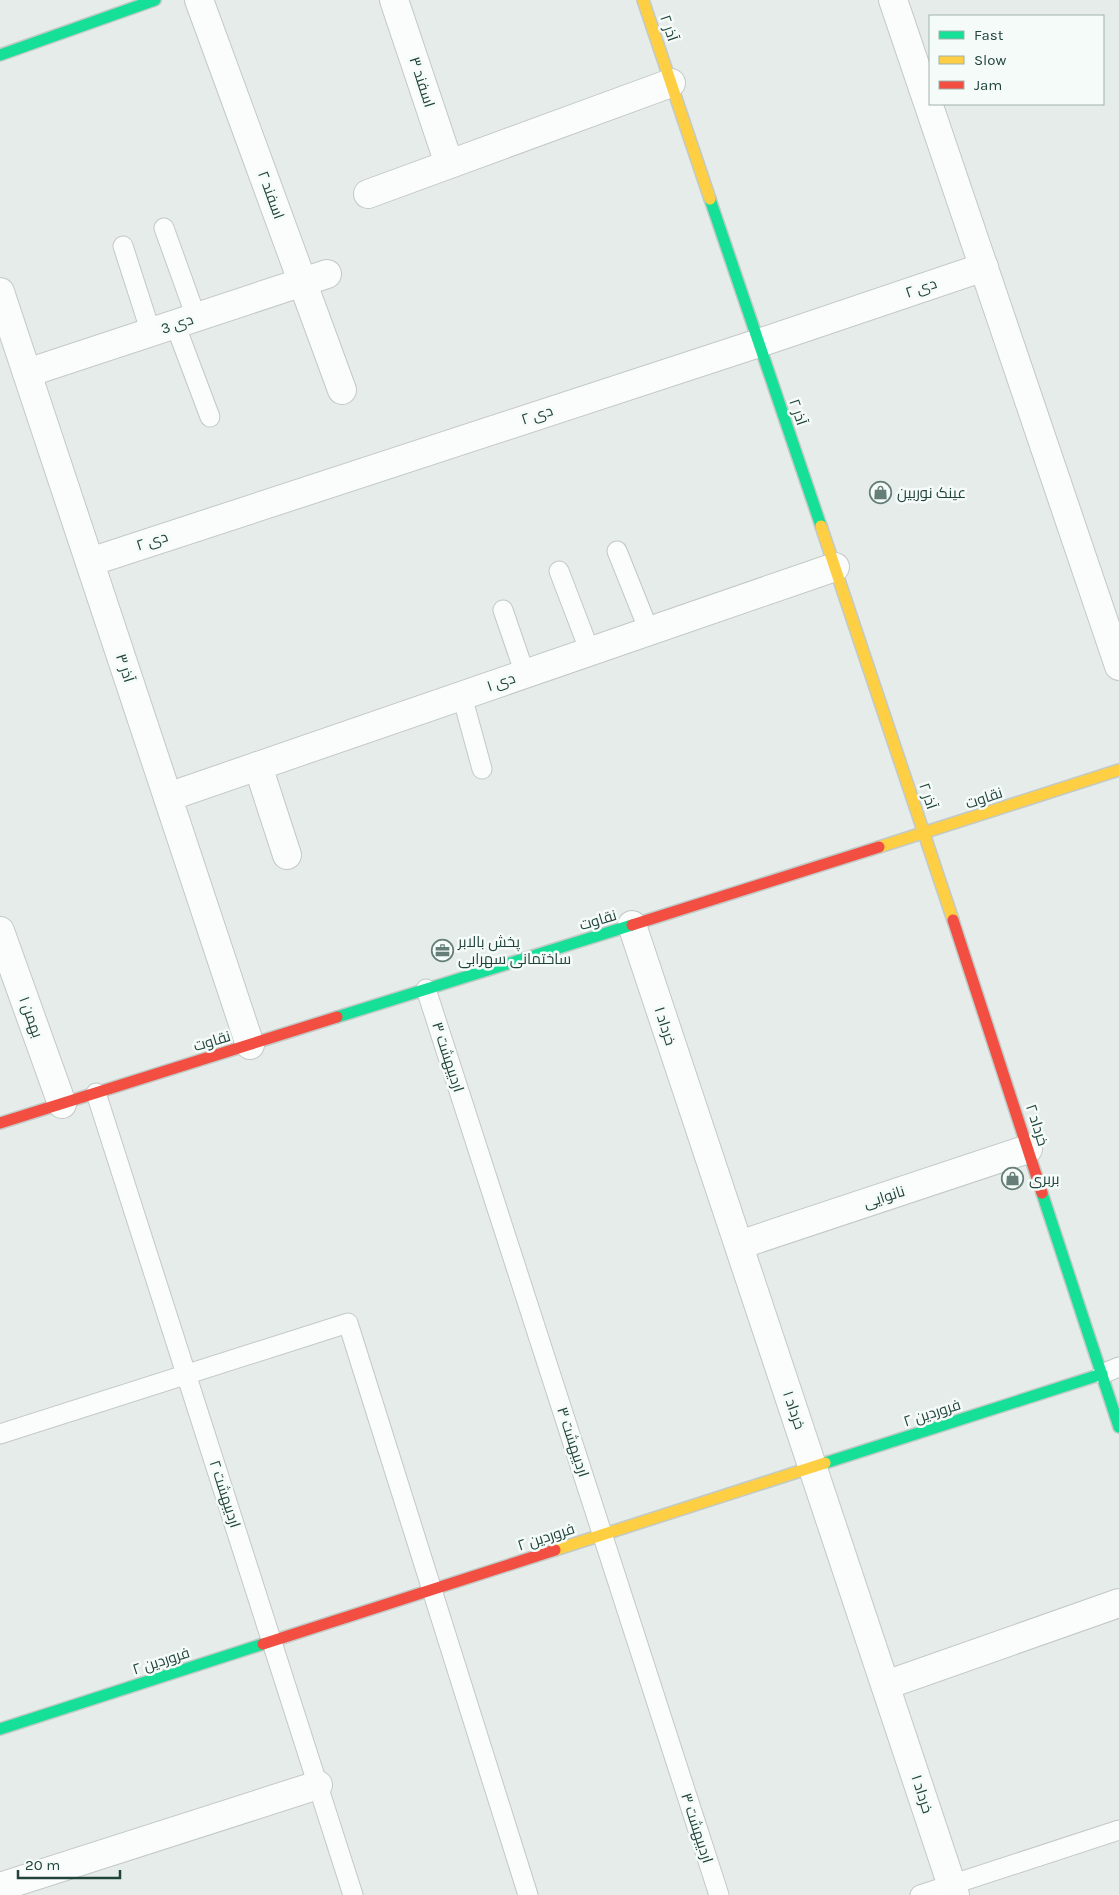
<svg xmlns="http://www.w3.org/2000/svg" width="1119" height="1895" font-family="Karla,Cairo,sans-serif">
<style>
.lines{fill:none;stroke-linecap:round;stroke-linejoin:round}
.lane-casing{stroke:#c3c9c7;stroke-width:21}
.street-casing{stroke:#c3c9c7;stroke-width:30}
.fast-casing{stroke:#c1cac7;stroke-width:14}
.slow-casing{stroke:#c1cac7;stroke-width:14}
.jam-casing{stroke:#c1cac7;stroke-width:14}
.lane{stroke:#fbfcfc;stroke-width:19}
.street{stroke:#fbfcfc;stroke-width:28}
.fast{stroke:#16e098;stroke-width:11}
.slow{stroke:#ffcf43;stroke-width:11}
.jam{stroke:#f24e42;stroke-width:11}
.labels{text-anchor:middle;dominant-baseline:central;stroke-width:5;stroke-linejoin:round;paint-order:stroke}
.street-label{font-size:15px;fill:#20433b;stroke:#f5fbf8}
.poi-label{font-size:15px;fill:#20433b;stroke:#f5fbf8;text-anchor:start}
</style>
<rect width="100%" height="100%" fill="#e6ece9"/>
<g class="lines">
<defs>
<g id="lane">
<path d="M164,228L196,317"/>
<path d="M123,246L151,333"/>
<path d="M175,324L210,417"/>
<path d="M617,551L649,631"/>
<path d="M559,571L590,652"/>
<path d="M503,610L525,674"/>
<path d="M462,696L482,769"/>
<path d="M426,989L719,1895"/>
<path d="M96,1093L353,1895"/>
<path d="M1102,1374L1119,1367"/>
<path d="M0,1434L348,1323L528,1895"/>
<path d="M920,1895L1119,1830"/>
</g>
<g id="street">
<path d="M199,0L342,390"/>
<path d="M394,0L449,164"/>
<path d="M893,0L1119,666"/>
<path d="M368,194L671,83"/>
<path d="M0,292L250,1045"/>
<path d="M27,373L327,274"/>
<path d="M90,562L759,343L984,267"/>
<path d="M258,766L287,855"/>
<path d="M168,797L835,567"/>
<path d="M632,925L955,1895"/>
<path d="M0,931L62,1104"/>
<path d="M739,1245L1028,1149"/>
<path d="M886,1685L1119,1603"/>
<path d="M0,1887L318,1785"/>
</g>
<g id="fast">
<path d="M0,55L155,0"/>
<path d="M710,199L821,526"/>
<path d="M337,1017L632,925"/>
<path d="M1042,1193L1119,1427"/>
<path d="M825,1463L1102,1374"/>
<path d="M0,1729L263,1644"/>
</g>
<g id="slow">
<path d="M643,0L710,199"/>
<path d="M821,526L953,920"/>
<path d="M879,847L1119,770"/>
<path d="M555,1550L825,1463"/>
</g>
<g id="jam">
<path d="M953,920L1042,1193"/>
<path d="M632,925L879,847"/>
<path d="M0,1123L337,1017"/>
<path d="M263,1644L555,1550"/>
</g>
</defs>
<use href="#lane" class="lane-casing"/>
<use href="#street" class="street-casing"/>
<use href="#fast" class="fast-casing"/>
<use href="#slow" class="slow-casing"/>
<use href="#jam" class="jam-casing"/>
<use href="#lane" class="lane"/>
<use href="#street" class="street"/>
<use href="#fast" class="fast"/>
<use href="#slow" class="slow"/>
<use href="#jam" class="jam"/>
</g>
<defs>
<symbol id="shop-ring" viewBox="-11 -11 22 22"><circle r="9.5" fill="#f5fbf8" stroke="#657e78" stroke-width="1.5"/><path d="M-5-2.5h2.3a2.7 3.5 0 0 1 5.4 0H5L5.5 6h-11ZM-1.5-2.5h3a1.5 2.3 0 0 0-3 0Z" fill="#657e78"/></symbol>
<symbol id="office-ring" viewBox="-11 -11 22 22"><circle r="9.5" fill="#f5fbf8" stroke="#657e78" stroke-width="1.5"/><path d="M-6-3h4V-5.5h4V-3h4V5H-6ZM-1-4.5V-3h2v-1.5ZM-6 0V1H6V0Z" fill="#657e78"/></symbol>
</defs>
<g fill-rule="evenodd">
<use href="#shop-ring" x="868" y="480" width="25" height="25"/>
<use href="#office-ring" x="430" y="938" width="25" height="25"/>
<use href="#shop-ring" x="1000" y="1166" width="25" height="25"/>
</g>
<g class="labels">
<g class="street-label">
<text transform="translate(669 28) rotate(71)">آذر ۲</text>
<text transform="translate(422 82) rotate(72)">اسفند ۳</text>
<text transform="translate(271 195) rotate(70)">اسفند ۲</text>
<text transform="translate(921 288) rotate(-19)">دی ۲</text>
<text transform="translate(177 324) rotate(-19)">دی 3</text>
<text transform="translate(798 412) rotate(71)">آذر ۲</text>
<text transform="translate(537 415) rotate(-18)">دی ۲</text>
<text transform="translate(152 541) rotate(-18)">دی ۲</text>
<text transform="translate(125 668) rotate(72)">آذر ۳</text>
<text transform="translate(501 682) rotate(-19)">دی ۱</text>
<text transform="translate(928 796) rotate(71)">آذر ۲</text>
<text transform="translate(984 798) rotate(-18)">نقاوت</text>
<text transform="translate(598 920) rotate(-17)">نقاوت</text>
<text transform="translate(31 1017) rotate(70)">بهمن ۱</text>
<text transform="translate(665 1026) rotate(72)">خرداد ۱</text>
<text transform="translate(212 1041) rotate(-17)">نقاوت</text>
<text transform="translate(448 1057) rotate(72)">اردیبهشت ۳</text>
<text transform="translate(1037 1125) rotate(72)">خرداد ۲</text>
<text transform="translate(884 1197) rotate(-18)">نانوایی</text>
<text transform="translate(794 1410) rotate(71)">خرداد ۱</text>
<text transform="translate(932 1413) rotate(-18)">فروردین ۲</text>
<text transform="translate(573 1442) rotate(72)">اردیبهشت ۳</text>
<text transform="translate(225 1494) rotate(72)">اردیبهشت ۲</text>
<text transform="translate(546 1537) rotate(-18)">فروردین ۲</text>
<text transform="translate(161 1661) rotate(-18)">فروردین ۲</text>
<text transform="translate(922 1794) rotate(72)">خرداد ۱</text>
<text transform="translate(697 1828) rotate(72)">اردیبهشت ۳</text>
</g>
<g class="poi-label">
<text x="897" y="493">عینک نوربین</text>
<text x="458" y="942">پخش بالابر<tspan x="458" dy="17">ساختمانی سهرابی</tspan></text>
<text x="1029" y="1179">بربری</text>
</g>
</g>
<rect x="929" y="15" width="175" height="90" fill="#f5fbf8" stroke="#a0b1ac"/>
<rect x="939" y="31" width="25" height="8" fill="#16e098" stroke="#a0b1ac"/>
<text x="974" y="40" font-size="15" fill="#20433b">Fast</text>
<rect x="939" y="56" width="25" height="8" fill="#ffcf43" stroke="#a0b1ac"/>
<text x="974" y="65" font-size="15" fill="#20433b">Slow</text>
<rect x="939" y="81" width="25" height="8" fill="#f24e42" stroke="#a0b1ac"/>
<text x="974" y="90" font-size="15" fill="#20433b">Jam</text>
<path d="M18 1870v8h102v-8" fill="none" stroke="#20433b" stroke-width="2.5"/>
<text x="25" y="1870" font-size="15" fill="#20433b" stroke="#f5fbf8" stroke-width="4" paint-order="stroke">20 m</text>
</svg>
